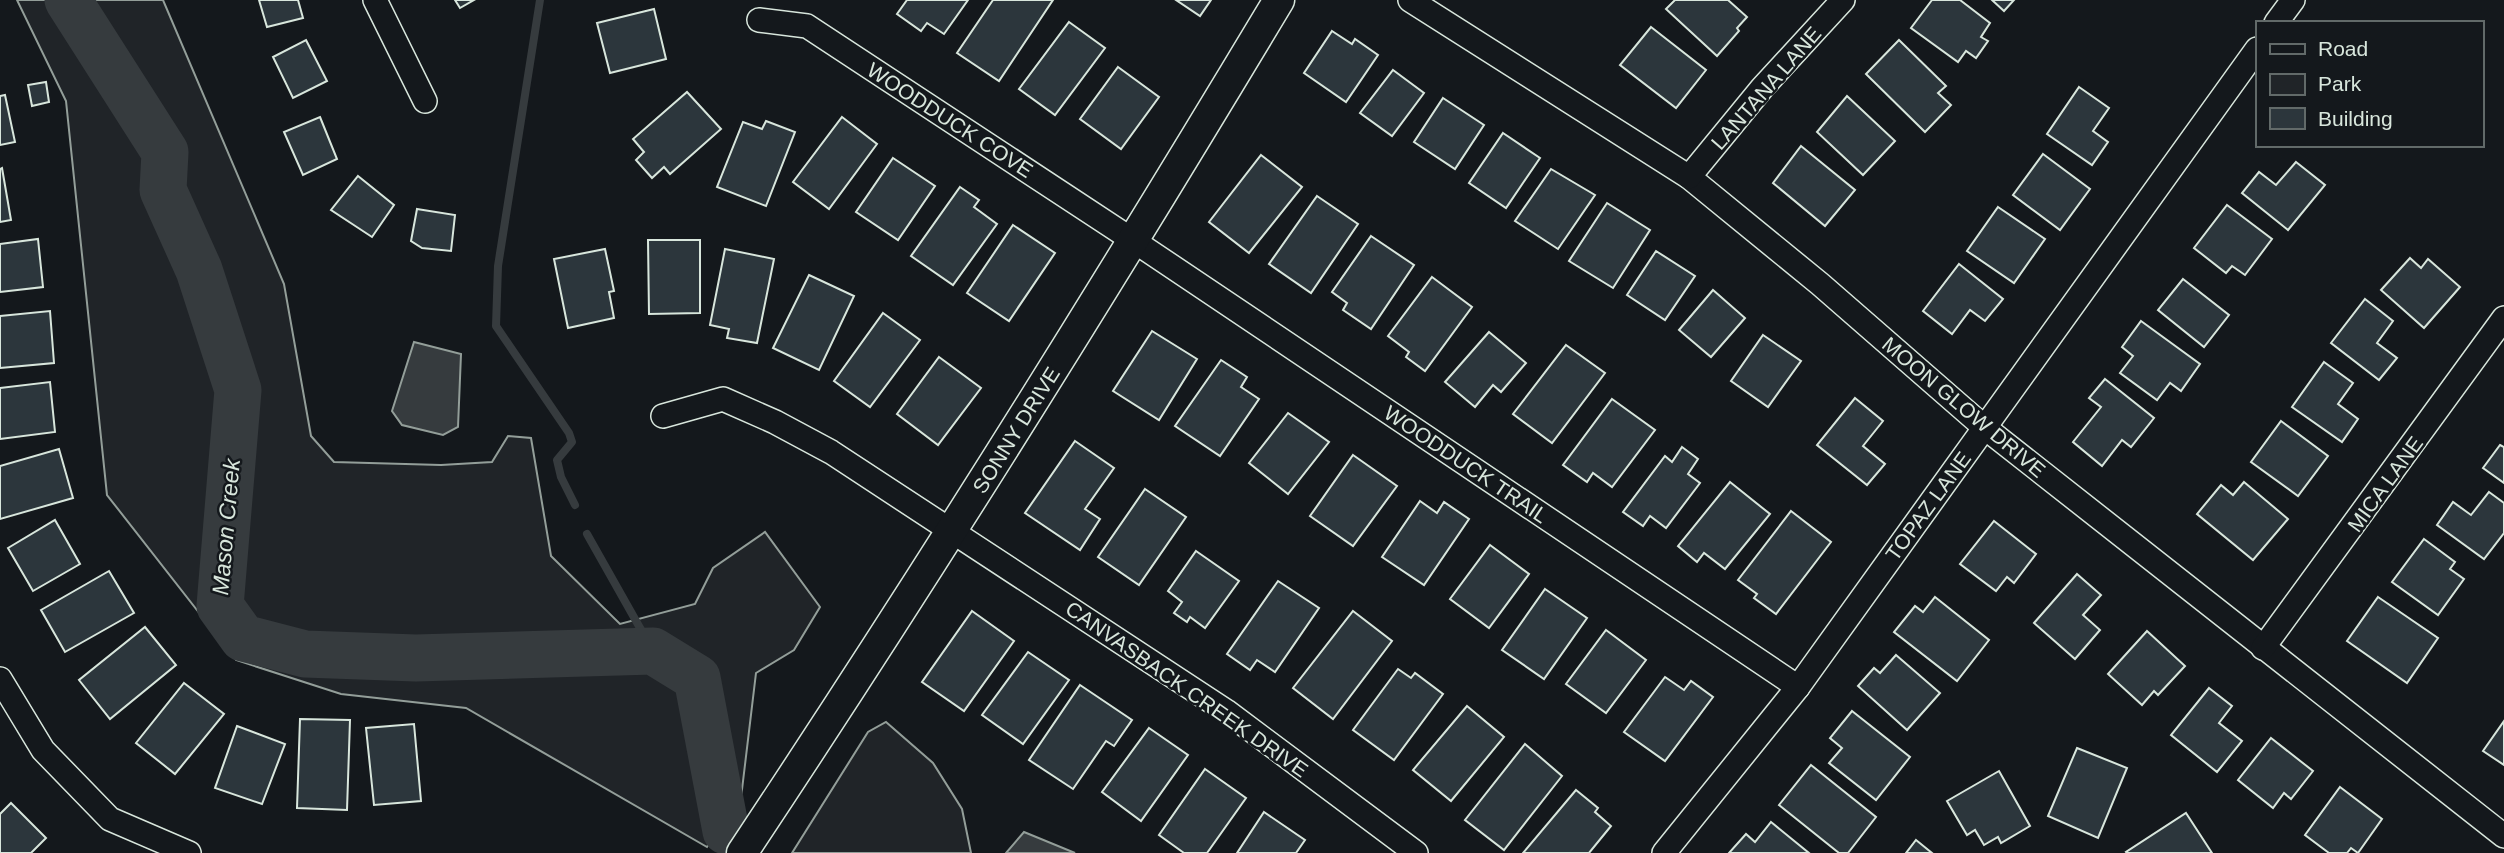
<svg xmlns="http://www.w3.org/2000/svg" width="2504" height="853" font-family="Arial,sans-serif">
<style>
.green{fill:#202428;stroke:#939e99;stroke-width:2}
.water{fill:#363b3e;stroke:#939e99;stroke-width:2}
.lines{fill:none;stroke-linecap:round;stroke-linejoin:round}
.stream{stroke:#363b3e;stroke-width:8}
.river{stroke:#363b3e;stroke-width:47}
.building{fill:#2c363c;stroke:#d8e6dc;stroke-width:2}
.minor-casing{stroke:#d8e6dc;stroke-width:26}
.tertiary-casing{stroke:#d8e6dc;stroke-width:33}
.minor{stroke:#14181c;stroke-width:23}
.tertiary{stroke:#14181c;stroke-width:30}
.labels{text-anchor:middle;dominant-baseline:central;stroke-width:5;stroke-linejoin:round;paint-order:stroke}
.street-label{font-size:21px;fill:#d8e6dc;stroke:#14181c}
.water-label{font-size:23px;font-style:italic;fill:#d8e6dc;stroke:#14181c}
</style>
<rect width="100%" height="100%" fill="#14181c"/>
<g class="green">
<path d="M17,0H163L284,284L311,436L334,462L441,465L492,462L508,436L531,438L551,556L620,624L695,604L713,568L765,532L820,607L794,650L756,673L741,798L707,847L466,708L341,694L236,660L107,495L66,101Z"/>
<path d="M886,722L933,763L962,809L971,853H792L868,732Z"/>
</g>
<g class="water">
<path d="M414,342L461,354L458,427L443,435L402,425L392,411Z"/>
<path d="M1024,832L1075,853H1006Z"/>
</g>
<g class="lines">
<g class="stream">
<path d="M540,0L498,266L496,326L569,433L572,442L557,460L561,477L575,505"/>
<path d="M587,534L653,651"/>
</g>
<path class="river" d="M68,0L165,152L163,190L199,270L238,390L220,606L243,638L305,654L416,658L653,651L697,678L726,831"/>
</g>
<g class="building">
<path d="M259,0H298L303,18L267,27Z"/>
<path d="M455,0H474L460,8Z"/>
<path d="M907,0H968L944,34L927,23L921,31L897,14Z"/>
<path d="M993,0H1053L999,81L957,53Z"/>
<path d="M1176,0H1211L1200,16Z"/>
<path d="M1675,0H1728L1747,17L1737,28L1739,31L1717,56L1666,9Z"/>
<path d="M1932,0H1960L1990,23L1981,37L1988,41L1976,58L1966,51L1958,62L1911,28Z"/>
<path d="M1992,0H2014L2004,11Z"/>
<path d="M654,9L666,59L610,73L597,23Z"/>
<path d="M1069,22L1105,48L1055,115L1019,89Z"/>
<path d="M1651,27L1706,70L1676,108L1620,65Z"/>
<path d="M1332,31L1352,44L1355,39L1378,55L1346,102L1304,73Z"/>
<path d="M306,40L327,81L293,98L273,57Z"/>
<path d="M1899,40L1946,86L1938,93L1951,105L1925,132L1866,74Z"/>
<path d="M1118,67L1159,97L1121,149L1080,119Z"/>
<path d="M1393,70L1424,93L1392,136L1360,113Z"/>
<path d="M46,82L49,102L32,106L28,85Z"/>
<path d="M2079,87L2109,108L2093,131L2108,142L2092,165L2047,134Z"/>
<path d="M687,92L721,129L670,174L664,167L652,178L636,160L644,152L633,139Z"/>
<path d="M5,95L15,142L0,145V96Z"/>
<path d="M1847,96L1895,141L1863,175L1817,132Z"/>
<path d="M1443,98L1484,125L1455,169L1414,142Z"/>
<path d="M320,117L337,159L303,175L284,132Z"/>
<path d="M842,117L877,144L829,209L793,182Z"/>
<path d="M766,121L795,132L766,206L717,187L743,122L762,129Z"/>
<path d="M1503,133L1540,158L1506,208L1469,183Z"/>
<path d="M1801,146L1855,190L1825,226L1773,183Z"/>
<path d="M2043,154L2090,189L2060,230L2013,195Z"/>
<path d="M1261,155L1302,187L1249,253L1209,222Z"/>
<path d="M893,158L935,186L898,240L856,212Z"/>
<path d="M2296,162L2325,185L2288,230L2242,193L2259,172L2276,185Z"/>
<path d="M2,168L11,220L0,222V169Z"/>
<path d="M1551,169L1595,195L1558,249L1515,221Z"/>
<path d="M358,176L394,205L372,237L331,210Z"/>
<path d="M960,187L979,200L974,207L997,224L953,285L911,256Z"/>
<path d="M1317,196L1358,224L1311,293L1269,264Z"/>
<path d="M1607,203L1650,230L1613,288L1569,261Z"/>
<path d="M2227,205L2272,239L2245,275L2232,266L2226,273L2194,248Z"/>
<path d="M1998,207L2045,239L2014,283L1967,251Z"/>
<path d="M417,209L455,215L451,251L422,248L411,241Z"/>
<path d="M1013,225L1055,253L1009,321L967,293Z"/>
<path d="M1371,236L1414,265L1371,329L1343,310L1347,303L1332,292Z"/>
<path d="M38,239L43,287L0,292V244Z"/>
<path d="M648,240H700V313L649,314Z"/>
<path d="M605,249L614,291L609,292L614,318L568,328L554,259Z"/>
<path d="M725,249L774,259L757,343L727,338L729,329L710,325Z"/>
<path d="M1656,251L1695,276L1665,320L1627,295Z"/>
<path d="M2410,258L2421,268L2428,259L2460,287L2424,328L2381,290Z"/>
<path d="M1959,264L2003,299L1985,321L1970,310L1952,334L1923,311Z"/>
<path d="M809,275L854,296L819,370L773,348Z"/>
<path d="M1432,277L1472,307L1425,371L1406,357L1409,352L1388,336Z"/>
<path d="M2183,279L2229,315L2204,347L2158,310Z"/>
<path d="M1713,290L1745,318L1711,357L1679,330Z"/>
<path d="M2365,299L2393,321L2377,343L2397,358L2379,380L2331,343Z"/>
<path d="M50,311L54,363L0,368V316Z"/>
<path d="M883,313L920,340L870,407L834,381Z"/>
<path d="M2141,321L2200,364L2181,391L2170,383L2157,400L2120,373L2133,356L2122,347Z"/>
<path d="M1152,331L1197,359L1159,420L1113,391Z"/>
<path d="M1489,332L1526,363L1501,392L1493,385L1475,407L1445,382Z"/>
<path d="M1763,335L1801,361L1768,407L1731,381Z"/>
<path d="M1566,345L1605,373L1552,443L1513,414Z"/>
<path d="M939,357L981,388L938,445L897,414Z"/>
<path d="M1221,360L1247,377L1241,387L1259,399L1220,456L1175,426Z"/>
<path d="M2324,362L2353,383L2338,404L2358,419L2342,442L2292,407Z"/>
<path d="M2105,379L2154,418L2131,447L2122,440L2102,466L2073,442L2101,407L2089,398Z"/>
<path d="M50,382L55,432L0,439V388Z"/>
<path d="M1855,398L1883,421L1863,446L1885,464L1867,485L1817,445Z"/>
<path d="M1612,399L1655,430L1612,487L1593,473L1587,482L1563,465Z"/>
<path d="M1288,413L1329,442L1288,494L1249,463Z"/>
<path d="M2281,421L2328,456L2298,496L2251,462Z"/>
<path d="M1075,441L1114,468L1085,509L1100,519L1080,550L1025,513Z"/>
<path d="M2500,445L2504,447V483L2483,468Z"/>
<path d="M1682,447L1698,459L1688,474L1700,483L1666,528L1650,516L1643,526L1623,512L1665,456L1672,462Z"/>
<path d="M59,449L73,498L0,519V466Z"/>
<path d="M1353,455L1397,486L1353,546L1310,516Z"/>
<path d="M1730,482L1770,514L1725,569L1704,553L1697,562L1678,546Z"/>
<path d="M2244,482L2288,519L2253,560L2197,514L2221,485L2233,495Z"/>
<path d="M1145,489L1186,517L1139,585L1098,557Z"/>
<path d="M2489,492L2504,503V533L2484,559L2437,525L2453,502L2471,515Z"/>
<path d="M1420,501L1437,513L1444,502L1469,519L1424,585L1382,557Z"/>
<path d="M1791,511L1831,542L1776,614L1754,598L1757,594L1738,580Z"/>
<path d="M55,520L80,564L33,591L8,548Z"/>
<path d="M1994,521L2036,554L2014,583L2007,577L1996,591L1960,564Z"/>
<path d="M2424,539L2455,562L2450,569L2464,579L2438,615L2392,582Z"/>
<path d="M1490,545L1529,574L1489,628L1450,599Z"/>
<path d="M1196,551L1239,581L1205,628L1190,617L1187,622L1174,613L1182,602L1168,591Z"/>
<path d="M109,571L134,613L65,652L41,610Z"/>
<path d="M2077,574L2101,595L2083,615L2100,630L2075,659L2034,623Z"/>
<path d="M1278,581L1319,608L1275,672L1257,660L1250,670L1227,654Z"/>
<path d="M1545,589L1587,618L1544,679L1502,650Z"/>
<path d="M1935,597L1989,640L1957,681L1894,632L1915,606L1923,612Z"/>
<path d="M2378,597L2438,638L2407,683L2347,641Z"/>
<path d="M972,611L1014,641L964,711L922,682Z"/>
<path d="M1353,611L1392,641L1333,719L1293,688Z"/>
<path d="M145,627L176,665L110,719L79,680Z"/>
<path d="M1606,630L1646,660L1606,713L1566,684Z"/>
<path d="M2147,631L2185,666L2158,695L2154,691L2142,705L2108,674Z"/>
<path d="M1028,652L1069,680L1023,744L982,715Z"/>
<path d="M1896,655L1940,693L1907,730L1858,686L1874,668L1880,673Z"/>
<path d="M1398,669L1411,678L1415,673L1443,694L1394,760L1353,730Z"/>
<path d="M1665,677L1684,690L1691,681L1713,697L1665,761L1624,732Z"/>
<path d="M184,683L224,714L175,774L136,743Z"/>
<path d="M1080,685L1132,720L1114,746L1106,741L1073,789L1029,760Z"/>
<path d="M2209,688L2232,706L2219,723L2242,741L2217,772L2171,735Z"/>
<path d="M1467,706L1504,737L1451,801L1413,770Z"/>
<path d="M1852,711L1910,757L1876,800L1829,763L1842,748L1830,738Z"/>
<path d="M300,719L350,720L347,810L297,808Z"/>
<path d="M2504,721V765L2483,751Z"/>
<path d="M414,724L421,801L374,805L366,728Z"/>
<path d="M237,726L285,744L262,804L215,788Z"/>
<path d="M1149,728L1188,755L1141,821L1102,792Z"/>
<path d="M2271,738L2313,771L2291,799L2284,793L2273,808L2238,780Z"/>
<path d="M1525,744L1562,776L1504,850L1465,820Z"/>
<path d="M2077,748L2127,768L2098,838L2048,816Z"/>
<path d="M1811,765L1876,817L1848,853H1839L1779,805Z"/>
<path d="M1205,769L1246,798L1207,853H1184L1159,835Z"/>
<path d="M1999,771L2030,826L2001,843L1998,837L1984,845L1975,830L1967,835L1947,801Z"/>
<path d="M2340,787L2382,819L2358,853L2351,848L2347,853H2329L2305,835Z"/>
<path d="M1576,790L1598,808L1595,812L1611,826L1589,853H1523Z"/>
<path d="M11,803L46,838L31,853H0V814Z"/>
<path d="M1264,812L1305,840L1296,853H1237Z"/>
<path d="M2186,813L2212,853H2127L2126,852Z"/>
<path d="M1771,822L1809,853H1729L1746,834L1755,842Z"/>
<path d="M1916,840L1932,853H1906Z"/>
</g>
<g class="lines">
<defs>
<g id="minor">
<path d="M375,0L425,101"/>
<path d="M1410,0L1689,177L1820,284L1984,427L2504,836"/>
<path d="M759,20L807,26L1134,241L1798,687"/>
<path d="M2276,23L2293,0"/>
<path d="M1689,177L1762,88L1843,0"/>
<path d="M663,416L723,399L775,422L831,452L1226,711L1416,853"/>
<path d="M2263,648L2504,318"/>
<path d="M0,679L43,750L110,819L189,853"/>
<path d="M1664,853L1798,687L2257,49"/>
</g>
<path id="tertiary" d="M742,853C928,573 1106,288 1279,0"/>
</defs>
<use href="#minor" class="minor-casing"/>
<use href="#tertiary" class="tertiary-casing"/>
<use href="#minor" class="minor"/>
<use href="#tertiary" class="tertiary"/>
</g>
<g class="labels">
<g class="street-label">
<text transform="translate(1766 88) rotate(-49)">LANTANA LANE</text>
<text transform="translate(950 120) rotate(33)">WOODDUCK COVE</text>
<text transform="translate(1964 407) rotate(40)">MOON GLOW DRIVE</text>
<text transform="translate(1016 430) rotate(-58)">SONNY DRIVE</text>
<text transform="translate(1466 464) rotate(34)">WOODDUCK TRAIL</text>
<text transform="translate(2385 484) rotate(-54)">MICA LANE</text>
<text transform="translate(1928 506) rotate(-54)">TOPAZ LANE</text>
<text transform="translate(1187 689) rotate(35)">CANVASBACK CREEK DRIVE</text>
</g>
<g class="water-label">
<text transform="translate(226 527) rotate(-85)">Mason Creek</text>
</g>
</g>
<rect x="2256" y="21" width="228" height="126" fill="#14181c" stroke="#626a69" stroke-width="2"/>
<rect x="2270" y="44" width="35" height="10" fill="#14181c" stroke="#626a69" stroke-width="2"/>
<text x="2318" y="56" font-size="21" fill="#d8e6dc">Road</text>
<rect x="2270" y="74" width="35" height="21" fill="#202428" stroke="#626a69" stroke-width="2"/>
<text x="2318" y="91" font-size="21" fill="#d8e6dc">Park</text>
<rect x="2270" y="108" width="35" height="21" fill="#2c363c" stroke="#626a69" stroke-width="2"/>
<text x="2318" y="126" font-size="21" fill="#d8e6dc">Building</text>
</svg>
